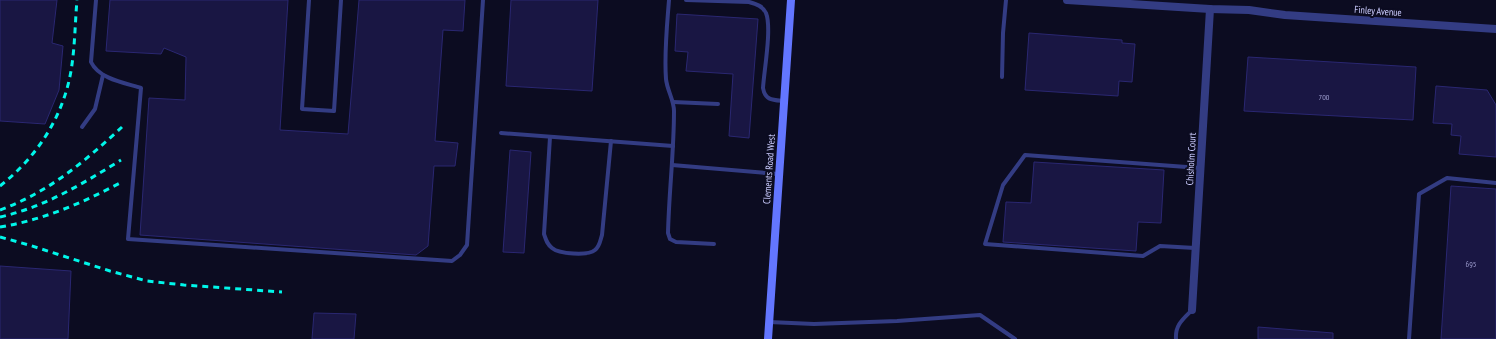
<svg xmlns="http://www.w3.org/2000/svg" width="1496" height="339" font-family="'PT Sans Narrow',sans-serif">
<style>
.building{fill:#191643;stroke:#2a2771}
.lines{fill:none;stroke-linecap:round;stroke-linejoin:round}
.lane{stroke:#333c83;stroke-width:4}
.street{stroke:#333c83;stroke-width:8}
.secondary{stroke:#6376ff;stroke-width:8}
.rail{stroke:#00f7ea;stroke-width:3;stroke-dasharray:6 5;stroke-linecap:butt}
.labels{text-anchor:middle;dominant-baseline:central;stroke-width:4;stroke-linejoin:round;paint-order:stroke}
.number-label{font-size:8px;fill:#9f9fd0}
.street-label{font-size:10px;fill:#cccdff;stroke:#0c0c21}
</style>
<rect width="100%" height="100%" fill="#0c0c21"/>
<g class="building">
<path d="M0,0H57L52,43L63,46L59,90L45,124L0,121Z"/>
<path d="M110,0H288L280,130L348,134L359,0H465L463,31L443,30L435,141L458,143L455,166H434L428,246L416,255L140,235L149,98L185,100L186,57L164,48L161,54L106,51Z"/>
<path d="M511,0H598L592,91L506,86Z"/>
<path d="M677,14L758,19L749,138L729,136L733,74L686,71L688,52L675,51Z"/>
<path d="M1029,33L1122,40V43L1135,44L1132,82L1119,81L1118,96L1025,90Z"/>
<path d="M1248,57L1416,67L1413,120L1244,111Z"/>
<path d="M1436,86L1487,90L1496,105V157L1459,154L1461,136L1451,135L1452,124L1433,123Z"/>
<path d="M510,150L531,152L524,253L503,252Z"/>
<path d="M1034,162L1164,170L1161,223L1138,222L1136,251L1003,242L1006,202L1031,203Z"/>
<path d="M1451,186L1496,189V339H1441Z"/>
<path d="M0,266L71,271L68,339H0Z"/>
<path d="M314,313L356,314L354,339H312Z"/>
<path d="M1258,327L1333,333V339H1258Z"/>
</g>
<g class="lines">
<g class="lane">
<path d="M96,0L91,62C99,79 125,83 141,88L128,239L452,261L460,255L467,245L483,0"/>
<path d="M309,0L302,109L334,111L341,0"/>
<path d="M669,0C667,26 664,53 666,79C667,90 674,100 674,111C674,152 669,192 668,233L670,239L676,242L714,244"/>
<path d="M686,0L749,2C756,4 763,6 766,13C772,28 764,71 763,88C765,100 772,100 783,101"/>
<path d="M1002,77L1003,33L1006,0"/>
<path d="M673,102L718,104"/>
<path d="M82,127L95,109L103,75"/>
<path d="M501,133L673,146"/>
<path d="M550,137L544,234C546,240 547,244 552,248C559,254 588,256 595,250C600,246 600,241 602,235L611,141"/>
<path d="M672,165L778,174"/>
<path d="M1195,248L1160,246L1143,256L985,244L1003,185L1025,155L1200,168"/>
<path d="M769,322L814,324L897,321L980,315L1015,339"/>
<path d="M1176,339C1175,325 1183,319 1192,310"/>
<path d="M1409,339L1419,194L1447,178L1496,183"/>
</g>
<g class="street">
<path d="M1067,0L1210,9L1249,10L1285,15L1496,29"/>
<path d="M1192,310L1210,9"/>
</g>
<path class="secondary" d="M768,339L791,0"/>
<g class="rail">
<path d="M0,186C37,157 63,117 71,71C75,47 75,23 77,0"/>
<path d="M0,210C49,192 84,162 122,127"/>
<path d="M0,217C45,207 82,184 121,160"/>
<path d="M0,227C43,220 82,203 120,183"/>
<path d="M0,237L29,245L110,271L147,281L184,285L282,292"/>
</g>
</g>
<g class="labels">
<g class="number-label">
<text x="1324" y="97">700</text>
<text x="1471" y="264">695</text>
</g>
<g class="street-label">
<text transform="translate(1378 11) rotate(4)">Finley Avenue</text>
<text transform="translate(1191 159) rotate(-87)">Chisholm Court</text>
<text transform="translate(769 169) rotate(-86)">Clements Road West</text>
</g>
</g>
</svg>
